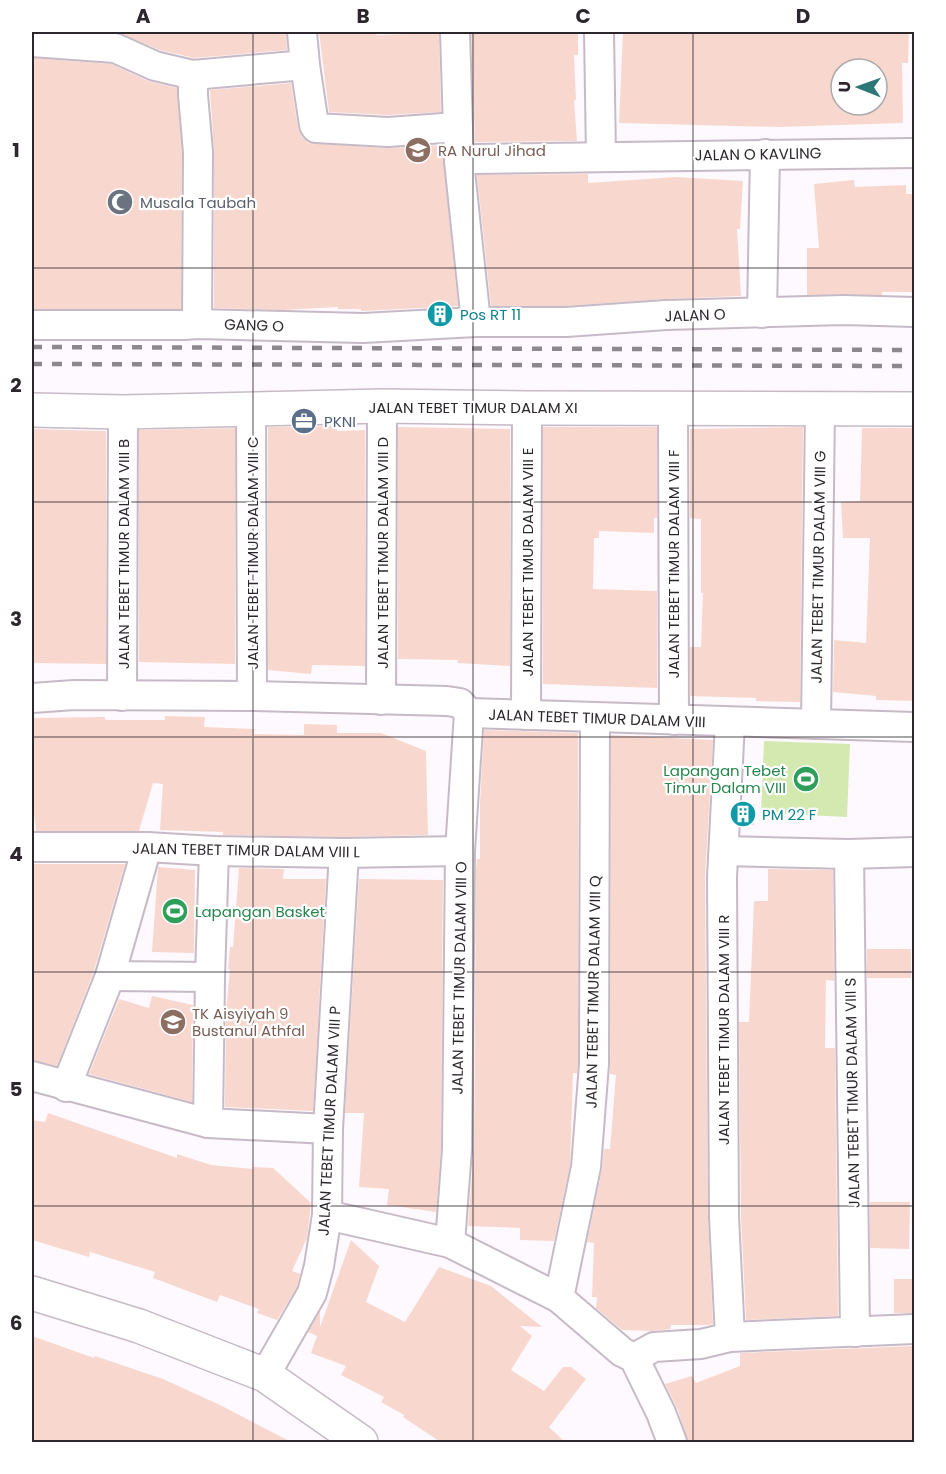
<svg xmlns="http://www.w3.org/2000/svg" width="946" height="1474" font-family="Poppins,sans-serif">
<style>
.green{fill:#d3e9b0}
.building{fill:#f8d8ce;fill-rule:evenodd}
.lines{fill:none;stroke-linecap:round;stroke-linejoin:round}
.minor-casing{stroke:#c6bac6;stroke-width:32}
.tertiary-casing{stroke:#c6bac6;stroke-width:36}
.minor{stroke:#fff;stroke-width:28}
.tertiary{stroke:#fff;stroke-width:33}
.rail{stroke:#8d888d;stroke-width:4.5;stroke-dasharray:10 10;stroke-linecap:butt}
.grid{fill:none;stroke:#2c272c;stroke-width:1.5;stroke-opacity:0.55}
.labels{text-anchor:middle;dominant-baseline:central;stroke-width:4.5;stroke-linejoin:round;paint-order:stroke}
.education-label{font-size:15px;fill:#785e54;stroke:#fff;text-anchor:start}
.street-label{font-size:15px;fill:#2c272c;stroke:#fff}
.worship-label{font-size:15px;fill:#5b616d;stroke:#fff;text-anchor:start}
.culture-label{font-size:15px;fill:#0d838f;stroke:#fff;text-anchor:start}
.service-label{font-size:15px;fill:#4e5e75;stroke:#fff;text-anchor:start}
.leisure-label{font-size:15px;fill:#27864d;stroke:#fff;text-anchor:end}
.neatline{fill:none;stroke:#2c272c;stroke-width:2}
.grid-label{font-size:20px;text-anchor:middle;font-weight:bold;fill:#2c272c}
</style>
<rect width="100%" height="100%" fill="#fef9fe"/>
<path class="green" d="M764,741L850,744L847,817L761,813Z"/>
<g class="building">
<path d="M116,32H286L287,50L194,58L160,50Z"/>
<path d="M319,32H376V35L439,33L441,112L388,115L329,112Z"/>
<path d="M471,32H578V55H574L576,100H574L577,141L475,142Z"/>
<path d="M623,32H909L908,63H902L903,123L778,127L619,123ZM841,69H877V105H841Z"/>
<path d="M32,58L111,64L148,81L177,88L182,153L181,309H32Z"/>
<path d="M291,83L298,128L302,137L308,143L387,148L442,145L458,306L363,311H361V309H338V307L283,310L214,308V152L210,90Z"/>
<path d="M588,174V183L677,177L743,181L740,229H737L741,296L665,299L565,306H491L477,175Z"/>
<path d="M854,180L855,187L906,185V194H915V292H882V295H807V248H819L814,184Z"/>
<path d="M337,426V431L365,430V666L312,665L311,674L268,670V427Z"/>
<path d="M398,427L510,429V666L457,663L458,660L398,659Z"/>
<path d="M543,427H657V518H654V533L599,531V538H594L593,589L657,591V688L543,684Z"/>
<path d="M803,427L800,702L756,701V698L690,696V647H701L703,593H701V519L690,518V429Z"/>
<path d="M235,428V664L139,662V430Z"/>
<path d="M862,428H915V701L876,700V696L833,692L834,640L866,643L870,538H843L841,502L860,501Z"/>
<path d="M32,429L106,431V664L32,663Z"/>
<path d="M165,716L205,717L204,727L255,729L254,734L304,735V724L337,725V733H381L426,751L428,835L344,837L223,835V832L160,830L163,784L153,783L139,831H36L32,794V718L105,717V720H165Z"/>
<path d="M484,730L578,733V1063L577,1073H573L570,1165L554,1241L520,1240V1228L468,1226L474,1149L476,870L477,859H480V803Z"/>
<path d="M611,735L713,740L705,877L708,1217L713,1324L709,1325H671V1329L651,1331L622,1330L596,1308L597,1297H592L594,1243L587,1242L602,1170L604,1149H610L616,1075L610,1074Z"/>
<path d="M742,804H754V825H741Z"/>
<path d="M32,864H125L94,971L57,1066L32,1060Z"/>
<path d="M158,867L195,870L194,953L152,952Z"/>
<path d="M239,868L284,869L283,879H326L313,1111L225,1107L226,1012L230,969H228L230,947H233Z"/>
<path d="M443,868L441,1148L436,1212L387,1205L389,1189L359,1187L364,1113H345L359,879L443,880Z"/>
<path d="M768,869L833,870L834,981L826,980L825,1048H835L838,1316L746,1320L741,1217L739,1022H749L754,901H768Z"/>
<rect x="867" y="949" width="44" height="29"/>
<path d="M152,996L193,1005L192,1102L89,1074L119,999L149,1008Z"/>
<path d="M48,1113L177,1158V1154L211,1165L253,1169V1167L273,1168L311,1203L307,1238L292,1271L300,1274L297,1287L277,1320L257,1313L259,1309L220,1295L217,1302L153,1278L155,1272L90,1252L89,1257L32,1240V1120L45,1122Z"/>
<path d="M870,1202H910L909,1249L870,1248Z"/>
<path d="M351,1240L379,1266L366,1302L405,1322L439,1267L491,1286L542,1327L520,1326L532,1336L511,1370L544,1391L563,1367H571L586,1379L549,1427L566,1443H442L403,1417L404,1415L381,1402L384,1397L341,1375L346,1366L311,1353L317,1336L308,1332L320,1311V1327Z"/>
<rect x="894" y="1279" width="21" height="34"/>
<path d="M32,1336L94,1358L95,1356L163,1379L220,1405L293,1443H32Z"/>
<path d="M915,1346V1443H688L678,1410L665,1384L692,1376L696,1383L740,1366V1353Z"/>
</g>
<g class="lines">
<defs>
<g id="minor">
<path d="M302,32L305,65L314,125L316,128L388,132L457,127"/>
<path d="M455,32L459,161L476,322"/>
<path d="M599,32L601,156"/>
<path d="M32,42L115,48L155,66L193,75L305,65"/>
<path d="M193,75V95L198,152L197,324"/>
<path d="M459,161L474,159L914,153"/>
<path d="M762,313L765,154"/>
<path d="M32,325H184L197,324L363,328L476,322H566L666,315L844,310L914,312"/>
<path d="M673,408L674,720"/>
<path d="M251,410L252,696"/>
<path d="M122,696L123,412"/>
<path d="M32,698L74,695L252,696L447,701L460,703L469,713L914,727"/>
<path d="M381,700L382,406"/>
<path d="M526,715L527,408"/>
<path d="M730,723L722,877L724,1217L730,1337"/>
<path d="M816,724L820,409"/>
<path d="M32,847H147L214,851L344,853L460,851"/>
<path d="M724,851L849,854L914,852"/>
<path d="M849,854L855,1332"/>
<path d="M110,976L210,977"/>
<path d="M32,1076L208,1123L328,1129"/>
<path d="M66,1087L110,976L147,847"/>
<path d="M208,1123L210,977L214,851"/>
<path d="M327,1215L450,1243L559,1298L622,1352L634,1358L661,1413L672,1442"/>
<path d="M450,1243L457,1149L460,851L469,713"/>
<path d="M559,1298L586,1167L594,1064L595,718"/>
<path d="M634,1358L654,1347L701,1344L730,1337L914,1329"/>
<path d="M265,1375L312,1293L319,1266L327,1215L328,1129L344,853"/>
</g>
<g id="tertiary">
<path d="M32,410L123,412L382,406L527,408L914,409"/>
<path d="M32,1293L139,1326L265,1375L361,1442"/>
</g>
</defs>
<use href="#minor" class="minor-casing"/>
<use href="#tertiary" class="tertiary-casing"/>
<use href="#minor" class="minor"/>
<use href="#tertiary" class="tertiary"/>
<g class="rail">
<path d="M32,347L914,350"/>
<path d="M32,364L914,366"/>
</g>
</g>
<path class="grid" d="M253,32V1442M473,32V1442M693,32V1442M32,268H914M32,502H914M32,737H914M32,972H914M32,1206H914"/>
<defs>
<symbol id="school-disc" viewBox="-11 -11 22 22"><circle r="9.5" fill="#8d6e63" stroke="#fff"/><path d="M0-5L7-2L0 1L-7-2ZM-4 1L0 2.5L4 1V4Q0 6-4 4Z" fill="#fff"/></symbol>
<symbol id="mosque-disc" viewBox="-11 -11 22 22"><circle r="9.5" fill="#6b7280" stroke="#fff"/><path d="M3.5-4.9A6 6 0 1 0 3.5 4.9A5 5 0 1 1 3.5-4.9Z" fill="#fff"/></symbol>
<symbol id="building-disc" viewBox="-11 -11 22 22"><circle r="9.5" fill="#0f9aa8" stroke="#fff"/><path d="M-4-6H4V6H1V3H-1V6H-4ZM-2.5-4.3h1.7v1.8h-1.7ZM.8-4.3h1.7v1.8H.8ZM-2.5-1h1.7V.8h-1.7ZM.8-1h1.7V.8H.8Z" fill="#fff"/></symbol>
<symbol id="office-disc" viewBox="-11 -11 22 22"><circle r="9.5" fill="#5c6f8a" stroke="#fff"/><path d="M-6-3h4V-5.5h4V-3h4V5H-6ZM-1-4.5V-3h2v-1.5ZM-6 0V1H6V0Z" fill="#fff"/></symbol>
<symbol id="stadium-disc" viewBox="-11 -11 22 22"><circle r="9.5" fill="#2e9e5b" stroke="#fff"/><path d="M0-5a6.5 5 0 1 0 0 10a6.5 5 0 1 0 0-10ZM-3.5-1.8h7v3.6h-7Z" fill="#fff"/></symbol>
</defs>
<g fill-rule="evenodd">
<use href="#school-disc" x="403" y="135" width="30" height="30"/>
<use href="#mosque-disc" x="105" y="187" width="30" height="30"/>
<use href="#building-disc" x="425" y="299" width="30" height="30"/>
<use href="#office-disc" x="289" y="406" width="30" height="30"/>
<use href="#stadium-disc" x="791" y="764" width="30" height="30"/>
<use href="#building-disc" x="728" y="799" width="30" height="30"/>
<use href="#stadium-disc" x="160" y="896" width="30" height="30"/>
<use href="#school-disc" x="158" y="1007" width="30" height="30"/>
</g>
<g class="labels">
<g class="education-label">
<text x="438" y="150">RA Nurul Jihad</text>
<text x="192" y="1013">TK Aisyiyah 9<tspan x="192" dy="17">Bustanul Athfal</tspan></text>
</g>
<g class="street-label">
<text transform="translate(758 154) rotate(-1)">JALAN O KAVLING</text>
<text transform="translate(695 315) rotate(-2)">JALAN O</text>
<text transform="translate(254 325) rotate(2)">GANG O</text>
<text x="473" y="407">JALAN TEBET TIMUR DALAM XI</text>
<text transform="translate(252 553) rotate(-90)">JALAN TEBET TIMUR DALAM VIII C</text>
<text transform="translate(382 553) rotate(-90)">JALAN TEBET TIMUR DALAM VIII D</text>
<text transform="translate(123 554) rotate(-90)">JALAN TEBET TIMUR DALAM VIII B</text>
<text transform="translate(527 562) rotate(-90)">JALAN TEBET TIMUR DALAM VIII E</text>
<text transform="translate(673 564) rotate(-90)">JALAN TEBET TIMUR DALAM VIII F</text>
<text transform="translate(818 567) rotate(-89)">JALAN TEBET TIMUR DALAM VIII G</text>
<text transform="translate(597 718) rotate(2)">JALAN TEBET TIMUR DALAM VIII</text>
<text transform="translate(246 850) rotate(1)">JALAN TEBET TIMUR DALAM VIII L</text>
<text transform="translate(459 978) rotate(-89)">JALAN TEBET TIMUR DALAM VIII O</text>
<text transform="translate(593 992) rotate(-89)">JALAN TEBET TIMUR DALAM VIII Q</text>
<text transform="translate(723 1030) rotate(-90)">JALAN TEBET TIMUR DALAM VIII R</text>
<text transform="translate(852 1093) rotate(-91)">JALAN TEBET TIMUR DALAM VIII S</text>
<text transform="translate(329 1121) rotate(-87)">JALAN TEBET TIMUR DALAM VIII P</text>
</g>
<g class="worship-label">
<text x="140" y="202">Musala Taubah</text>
</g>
<g class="culture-label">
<text x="460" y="314">Pos RT 11</text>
<text x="762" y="814">PM 22 F</text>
</g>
<g class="service-label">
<text x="324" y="421">PKNI</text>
</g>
<g class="leisure-label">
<text x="786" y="770">Lapangan Tebet<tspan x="786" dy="17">Timur Dalam VIII</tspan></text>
<text x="195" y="911" text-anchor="start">Lapangan Basket</text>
</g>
</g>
<rect width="946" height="1474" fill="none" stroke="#ffffff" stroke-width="66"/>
<g transform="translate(859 87) rotate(271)"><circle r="28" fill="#ffffff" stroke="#aba9ab" stroke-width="1.5"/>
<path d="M0-4.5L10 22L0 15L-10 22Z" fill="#2d7777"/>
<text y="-9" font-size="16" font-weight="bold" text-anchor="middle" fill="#2c272c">U</text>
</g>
<rect x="33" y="33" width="880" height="1408" class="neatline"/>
<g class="grid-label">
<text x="143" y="23">A</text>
<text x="363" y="23">B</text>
<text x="583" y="23">C</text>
<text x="803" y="23">D</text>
<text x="16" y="157">1</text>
<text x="16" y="392">2</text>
<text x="16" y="626">3</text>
<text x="16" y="861">4</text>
<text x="16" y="1096">5</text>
<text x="16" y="1330">6</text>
</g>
</svg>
